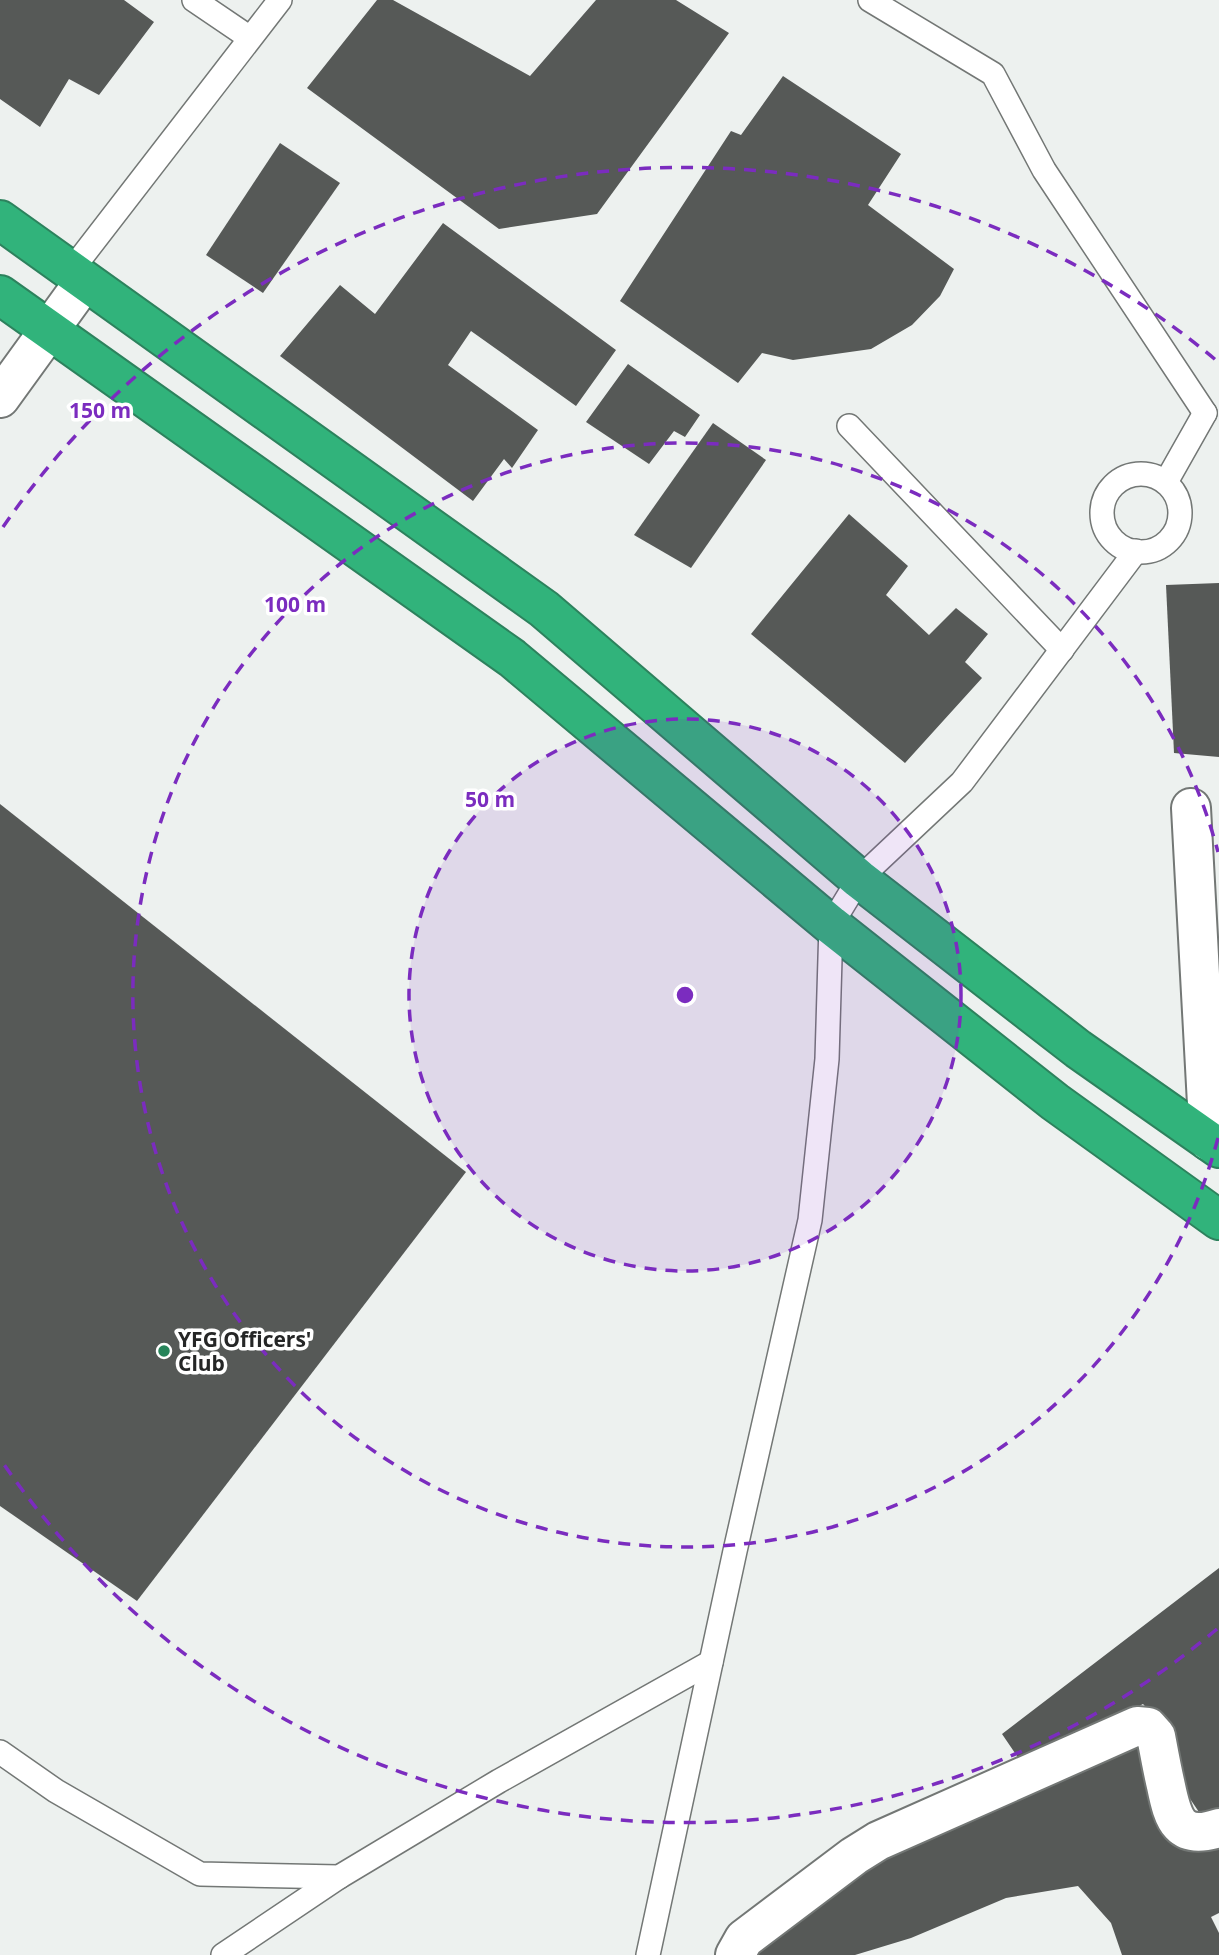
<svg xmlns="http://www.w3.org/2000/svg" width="1219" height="1955" font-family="'Open Sans',sans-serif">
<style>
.building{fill:#565957}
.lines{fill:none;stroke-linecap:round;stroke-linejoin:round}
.lane-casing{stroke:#737775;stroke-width:26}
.street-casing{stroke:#737775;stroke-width:42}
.highway-casing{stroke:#2d825d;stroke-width:42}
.lane{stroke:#fff;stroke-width:23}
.street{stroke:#fff;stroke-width:38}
.highway{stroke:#31b37b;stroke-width:38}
.ring{fill:none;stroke:#7b2cbf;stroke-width:3.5;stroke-dasharray:12 9}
.poi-dot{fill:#27845a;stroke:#fff;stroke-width:2.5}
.labels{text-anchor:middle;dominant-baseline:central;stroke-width:7;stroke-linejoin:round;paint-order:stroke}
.poi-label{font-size:21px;font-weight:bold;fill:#252626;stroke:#fff;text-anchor:start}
.centre{fill:#7b2cbf;stroke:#fff;stroke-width:3.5}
.ring-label{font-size:21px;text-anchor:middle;font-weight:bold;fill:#7b2cbf;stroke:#fff;stroke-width:7;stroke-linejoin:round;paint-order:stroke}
</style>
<rect width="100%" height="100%" fill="#edf1ef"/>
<g class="building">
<path d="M0,0H124L154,22L99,95L69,79L40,127L0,99Z"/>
<path d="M377,0H393L530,76L596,0H676L729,33L597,214L499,229L307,88Z"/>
<path d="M783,76L901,154L868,205L954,269L940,296L912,325L871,349L793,360L762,353L738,383L620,301L731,131L741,135Z"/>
<path d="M280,143L340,183L263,293L206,255Z"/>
<path d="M443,223L616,350L576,406L471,331L448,365L538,430L512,468L504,459L473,501L280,356L340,285L375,314Z"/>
<path d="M628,364L700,415L685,437L674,431L649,464L586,422Z"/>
<path d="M713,423L766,460L691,568L634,535Z"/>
<path d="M849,514L908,566L886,595L929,635L956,608L988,634L965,662L982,678L905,763L751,634Z"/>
<path d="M1219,583V757L1174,753L1166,585Z"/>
<path d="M0,804L466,1172L137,1601L0,1506Z"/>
<path d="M1219,1568V1812L1203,1818L1178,1781L1163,1726L1143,1704L1023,1765L1002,1734Z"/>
<path d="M1138,1742L1161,1822L1219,1842V1913L1211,1917L1219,1933V1955H1122L1111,1923L1078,1886L1006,1898L911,1938L855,1955H754L893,1848Z"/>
</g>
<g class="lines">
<defs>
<g id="lane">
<path d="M194,0L250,38"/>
<path d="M870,0L993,74L1044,170L1205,413"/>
<path d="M70,272L280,0"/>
<path d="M849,426L1062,650"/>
<circle cx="1141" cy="513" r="39"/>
<path d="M1166,482L1205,413"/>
<path d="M0,1752L56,1791L200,1874L339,1877L499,1781L711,1662"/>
<path d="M223,1955L339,1877"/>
<path d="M648,1955L735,1551L810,1220L827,1059L831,925L859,879L962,782L1136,551"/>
</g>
<g id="street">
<path d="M0,398L84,282"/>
<path d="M1191,808L1209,1141"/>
<path d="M735,1955L744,1939L854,1856L878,1841L1137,1726L1148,1727L1156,1736C1159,1752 1162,1769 1166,1786C1173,1820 1179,1841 1219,1828"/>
</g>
<g id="highway">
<path d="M0,220L544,609L859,879L1078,1049L1219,1148"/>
<path d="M0,295L512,658L831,925L1055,1102L1219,1220"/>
</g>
</defs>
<use href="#lane" class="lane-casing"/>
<use href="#street" class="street-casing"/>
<use href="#highway" class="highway-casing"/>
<use href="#lane" class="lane"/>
<use href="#street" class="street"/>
<use href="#highway" class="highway"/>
</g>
<circle cx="685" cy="995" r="276" fill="#7b2cbf" fill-opacity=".12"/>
<g class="ring">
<circle cx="685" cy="995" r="276"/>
<path d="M1218 1138A552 552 0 1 1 1218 852"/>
<path d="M1217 1629A827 827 0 0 1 3 1463M3 527A827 827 0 0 1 1217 361"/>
</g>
<circle class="poi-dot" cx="164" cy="1351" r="7"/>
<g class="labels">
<g class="poi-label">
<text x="178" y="1339">YFG Officers'<tspan x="178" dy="24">Club</tspan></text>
</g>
</g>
<circle cx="685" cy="995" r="10" class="centre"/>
<g class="ring-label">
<text x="100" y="418">150 m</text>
<text x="295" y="612">100 m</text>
<text x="490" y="807">50 m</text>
</g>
</svg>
